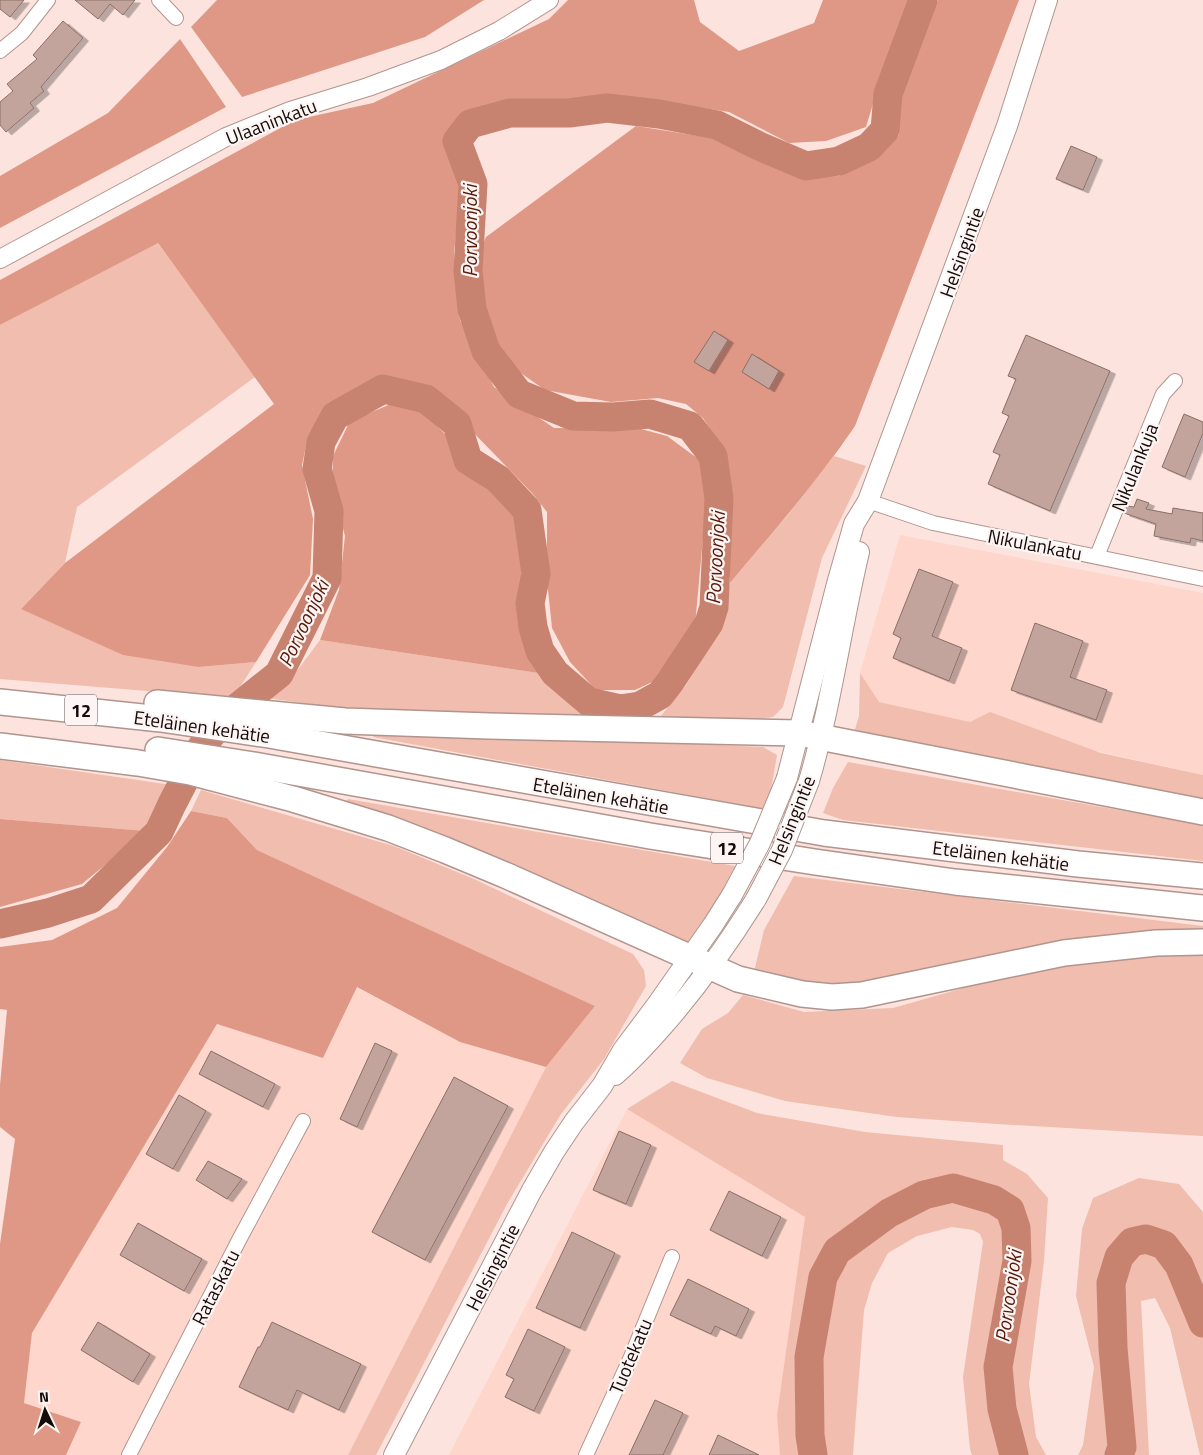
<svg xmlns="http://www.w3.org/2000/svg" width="1203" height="1455" font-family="'Titillium Web',sans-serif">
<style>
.built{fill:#fed6cc}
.green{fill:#f0bdaf}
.forest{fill:#df9885}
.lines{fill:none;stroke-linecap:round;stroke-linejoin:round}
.river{stroke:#c78270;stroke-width:29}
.building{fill:#c2a49c;stroke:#8a6e67;filter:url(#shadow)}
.minor-casing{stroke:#b1948d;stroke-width:16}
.tertiary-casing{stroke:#b1948d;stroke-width:20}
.secondary-casing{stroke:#b1948d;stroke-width:22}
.motorway-casing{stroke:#b1948d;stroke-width:28}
.minor{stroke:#fff;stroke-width:14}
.tertiary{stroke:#fff;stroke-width:18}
.secondary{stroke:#fff;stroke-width:20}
.motorway{stroke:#fff;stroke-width:25}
.secondary-bridge-casing{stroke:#b1948d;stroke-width:22;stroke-linecap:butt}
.secondary-bridge{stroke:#fff;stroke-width:20}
.labels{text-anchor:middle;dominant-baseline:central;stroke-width:4.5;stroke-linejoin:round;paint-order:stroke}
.shield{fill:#fcf5f4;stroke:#5a504f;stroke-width:1}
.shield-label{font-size:18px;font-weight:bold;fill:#140a08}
.street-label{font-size:19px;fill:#140a08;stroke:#fcf5f4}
.water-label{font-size:20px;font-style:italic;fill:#581909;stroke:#fcf5f4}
</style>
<defs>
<filter id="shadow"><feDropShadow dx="5.5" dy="3" stdDeviation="0" flood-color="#0004"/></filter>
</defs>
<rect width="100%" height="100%" fill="#fde3dd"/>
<g class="built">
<path d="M900,535L1203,593V775L879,702L860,673Z"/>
<path d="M356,987L460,1042L546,1067L348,1455H66L81,1422L24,1403L32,1333L217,1024L323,1057Z"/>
<path d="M627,1109L805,1217L777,1415L780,1455H449Z"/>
</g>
<g class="green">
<path d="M157,242L255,377L77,507L65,563L21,609L199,667L256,662L233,698L0,679V325Z"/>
<path d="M834,456L866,466L822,558L783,707L773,717L742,721L660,717L686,685L720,629L730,583L787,516Z"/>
<path d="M320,640L545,674L575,708L605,717L455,715L339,708L266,698L297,671Z"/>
<path d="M860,673L879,702L970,722L990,712L1101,753L1203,775V800L854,733L859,716Z"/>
<path d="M375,730L763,747L777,755L771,790L765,809L373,737Z"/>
<path d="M0,760L172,785L146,831L0,819Z"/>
<path d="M848,762L1203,825V861L843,820L823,813L833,788Z"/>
<path d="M201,790L394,846L474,879L633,954L644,970L646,986L604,1059L561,1114L507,1204L376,1455H348L546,1067L595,1006L257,850L227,818L191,811Z"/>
<path d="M348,799L735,866L714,906L687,947L345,803Z"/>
<path d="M794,876L1203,926V932L829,989L754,972L764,930Z"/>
<path d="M1203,954V1136L997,1124L897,1117L785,1101L707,1078L680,1063L702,1029L728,1013L743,995L804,1012L893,1008L1020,972L1134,956Z"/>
<path d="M672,1081L757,1113L865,1132L1003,1145V1160L1027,1174L1048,1198L1044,1261L1029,1384L1036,1437L1046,1455H972L970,1449L963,1377L983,1242L980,1234L973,1230L952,1227L917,1236L888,1253L872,1283L864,1310L853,1455H780L777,1415L805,1217L627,1109Z"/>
<path d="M1139,1178L1179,1184L1203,1212V1455H1200L1170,1328L1155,1298L1141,1301L1149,1455H1078L1083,1445L1094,1367L1076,1296L1082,1229L1093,1198Z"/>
</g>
<g class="forest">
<path d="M217,0H484L425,37L242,97L191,27Z"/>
<path d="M568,0H694L700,22L739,51L814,23L823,0H910L875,97L866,127L826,141L789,143L729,112L617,95L576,100L510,101L460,116L446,145L461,190L454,252L460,320L494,387L554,428L641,429L667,436L701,461L707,494L694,636L663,677L635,690H596L570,662L552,628L547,580V512L532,493L431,389L380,377L326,408L308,436L302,465L313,519L310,575L256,662L199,667L123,655L21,609L65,563L274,404L158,243L0,325V280L295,120L373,103L549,19Z"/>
<path d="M938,0H1019L855,426C817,482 773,532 730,583V510L724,451L703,418L686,404L658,398L611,402L545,390L512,367L486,326L477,258L486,237L636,126L712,138L803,177L838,176L878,157L899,135L897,98Z"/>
<path d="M180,39L226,107L0,228V176L108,113Z"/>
<path d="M391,404L422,411L451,440L460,470L513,507L520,527L523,627L545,674L320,640L339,590L345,536L332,488L333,456L350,421Z"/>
<path d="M191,811L227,818L257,850L595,1006L546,1067L460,1042L357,987L323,1058L217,1024L32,1333L24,1403L81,1422L66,1455H0V1244L15,1139L0,1127V1085L7,1010L0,1009V947L52,940L117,908L167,847Z"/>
<path d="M0,819L146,831L82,884L0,907Z"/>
</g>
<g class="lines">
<g class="river">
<path d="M0,924L48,913L91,899L159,832L172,804L201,748L224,718L279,674L327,578L329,511L317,469L321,442L335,416L383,389L426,399L457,424L468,460L498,479L527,510L536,574L530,603L533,627L540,651L555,673L589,702L620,709L640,706L660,695L670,682L709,623L714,607L719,498L713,456L690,426L650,414L613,417L573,416L519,394L486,351L472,309L468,271L473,184L457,141L470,124L510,113H569L607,108L659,114L717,125L759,146L806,166L839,161L869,147L885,130L888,94L923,0"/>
<path d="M813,1455L810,1435L809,1357L823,1277L837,1251L889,1213L924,1195L953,1188L994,1200L1010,1210L1016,1228L1017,1261L998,1367L1002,1409L1014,1455"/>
<path d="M1119,1455L1122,1447L1113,1348L1111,1283L1119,1257L1132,1242L1146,1239L1164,1245L1179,1265L1203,1323"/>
</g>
</g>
<g class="building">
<path d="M0,0H24L10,17L0,9Z"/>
<path d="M75,0H135L123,15L110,4L98,19Z"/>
<path d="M63,21L83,38L41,87L44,91L30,103L34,108L6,132L0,125V102L13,91L7,84L37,59L33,55Z"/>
<path d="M1071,146L1097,157L1083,190L1056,179Z"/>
<path d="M714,331L728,340L709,371L694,362Z"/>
<path d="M1026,335L1110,371L1050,511L988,484L1000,455L993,452L1009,416L1002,413L1016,379L1008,376Z"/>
<path d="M752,354L779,371L769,389L742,372Z"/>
<path d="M1184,414L1203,422V433L1185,477L1162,467Z"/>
<path d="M1137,499L1149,503L1146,509L1172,514L1173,508L1203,513V541L1191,538L1190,543L1154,536L1156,524L1124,513L1127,506L1134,507Z"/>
<path d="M919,569L953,582L932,636L962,648L949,681L893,658L901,638L893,634Z"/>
<path d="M1035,623L1083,641L1070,677L1107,690L1096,720L1011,690Z"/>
<path d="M375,1043L392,1051L357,1127L340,1119Z"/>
<path d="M211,1051L275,1084L263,1107L199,1074Z"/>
<path d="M454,1077L508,1106L425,1260L372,1232Z"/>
<path d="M179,1095L206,1111L173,1169L146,1154Z"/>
<path d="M619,1131L651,1145L626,1204L593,1190Z"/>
<path d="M208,1161L242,1179L227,1199L196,1180Z"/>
<path d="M729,1191L781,1217L762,1256L710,1230Z"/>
<path d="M138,1223L202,1259L184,1291L120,1255Z"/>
<path d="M572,1232L615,1253L580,1328L536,1308Z"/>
<path d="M688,1279L749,1309L736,1336L715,1326L711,1334L670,1315Z"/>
<path d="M98,1322L150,1354L133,1382L81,1350Z"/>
<path d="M272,1322L361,1364L339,1410L297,1390L288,1410L239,1387L258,1347H260Z"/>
<path d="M528,1329L565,1347L534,1411L505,1397L514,1379L506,1375Z"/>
<path d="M655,1400L683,1413L663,1455H629Z"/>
<path d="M718,1435L759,1455H709Z"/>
</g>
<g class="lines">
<defs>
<g id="minor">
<path d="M159,0L176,18"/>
<path d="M0,51L22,33L48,0"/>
<path d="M868,501L933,523L1203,579"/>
<path d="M1097,556L1163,394L1175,381"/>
<path d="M129,1455L239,1240L303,1121"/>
<path d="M586,1455L631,1357L672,1257"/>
</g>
<path id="tertiary" d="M0,259L226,137L290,111L368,87L441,60L499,31L549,0"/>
<g id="secondary">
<path d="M787,778L837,584L854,524L868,501L1007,126L1047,0"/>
<path d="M809,781C831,706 841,628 859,552"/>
<path d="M615,1075C633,1060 648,1043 663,1026C698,986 728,944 756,899"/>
<path d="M394,1455L532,1190L554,1152L574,1122L602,1086L623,1050L656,1006L713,925L732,895"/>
</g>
<g id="motorway">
<path d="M0,702L161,719L269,735L824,833L1078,864L1203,876"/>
<path d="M157,703L345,721L489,726L799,733L1203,812"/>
<path d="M0,746L138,763L190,772L293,799L388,828L445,850L505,875L738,979L802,994L832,997L862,995L1064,953L1156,943L1203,942"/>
<path d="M158,750L254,765L650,836L815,862L955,882L1203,908"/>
</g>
</defs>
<use href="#minor" class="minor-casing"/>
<use href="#tertiary" class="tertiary-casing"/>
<use href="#secondary" class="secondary-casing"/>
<use href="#motorway" class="motorway-casing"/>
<use href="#minor" class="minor"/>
<use href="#tertiary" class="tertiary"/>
<use href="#secondary" class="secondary"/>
<use href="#motorway" class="motorway"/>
<defs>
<g id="secondary-bridge">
<path d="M732,895L760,843L787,778"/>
<path d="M756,899L782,850L809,781"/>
</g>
</defs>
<use href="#secondary-bridge" class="secondary-bridge-casing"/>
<use href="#secondary-bridge" class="secondary-bridge"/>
</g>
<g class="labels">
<g class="shield">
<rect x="65" y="694.5" width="32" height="31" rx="4"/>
<rect x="711" y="832.5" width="32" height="31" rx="4"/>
</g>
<g class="shield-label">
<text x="81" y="710">12</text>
<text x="727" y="848">12</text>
</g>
<g class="street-label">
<text transform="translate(271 121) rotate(-21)">Ulaaninkatu</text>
<text transform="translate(961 252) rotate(-70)">Helsingintie</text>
<text transform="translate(1134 467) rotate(-68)">Nikulankuja</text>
<text transform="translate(1035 544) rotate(11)">Nikulankatu</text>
<text transform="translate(202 726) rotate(8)">Eteläinen kehätie</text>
<text transform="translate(601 795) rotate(10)">Eteläinen kehätie</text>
<text transform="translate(791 820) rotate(-68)">Helsingintie</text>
<text transform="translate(1001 855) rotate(7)">Eteläinen kehätie</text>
<text transform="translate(492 1267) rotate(-63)">Helsingintie</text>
<text transform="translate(215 1287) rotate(-63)">Rataskatu</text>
<text transform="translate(630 1356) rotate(-67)">Tuotekatu</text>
</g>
<g class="water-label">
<text transform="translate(469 231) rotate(-90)">Porvoonjoki</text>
<text transform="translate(715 558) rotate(-87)">Porvoonjoki</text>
<text transform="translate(303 623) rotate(-65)">Porvoonjoki</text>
<text transform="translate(1008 1296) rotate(-82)">Porvoonjoki</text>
</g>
</g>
<g transform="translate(45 1410) rotate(356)" stroke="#fcf5f4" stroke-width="4" paint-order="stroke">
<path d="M0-4L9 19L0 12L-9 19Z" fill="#140a08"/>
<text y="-8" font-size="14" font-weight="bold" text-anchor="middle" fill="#140a08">N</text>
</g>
</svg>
